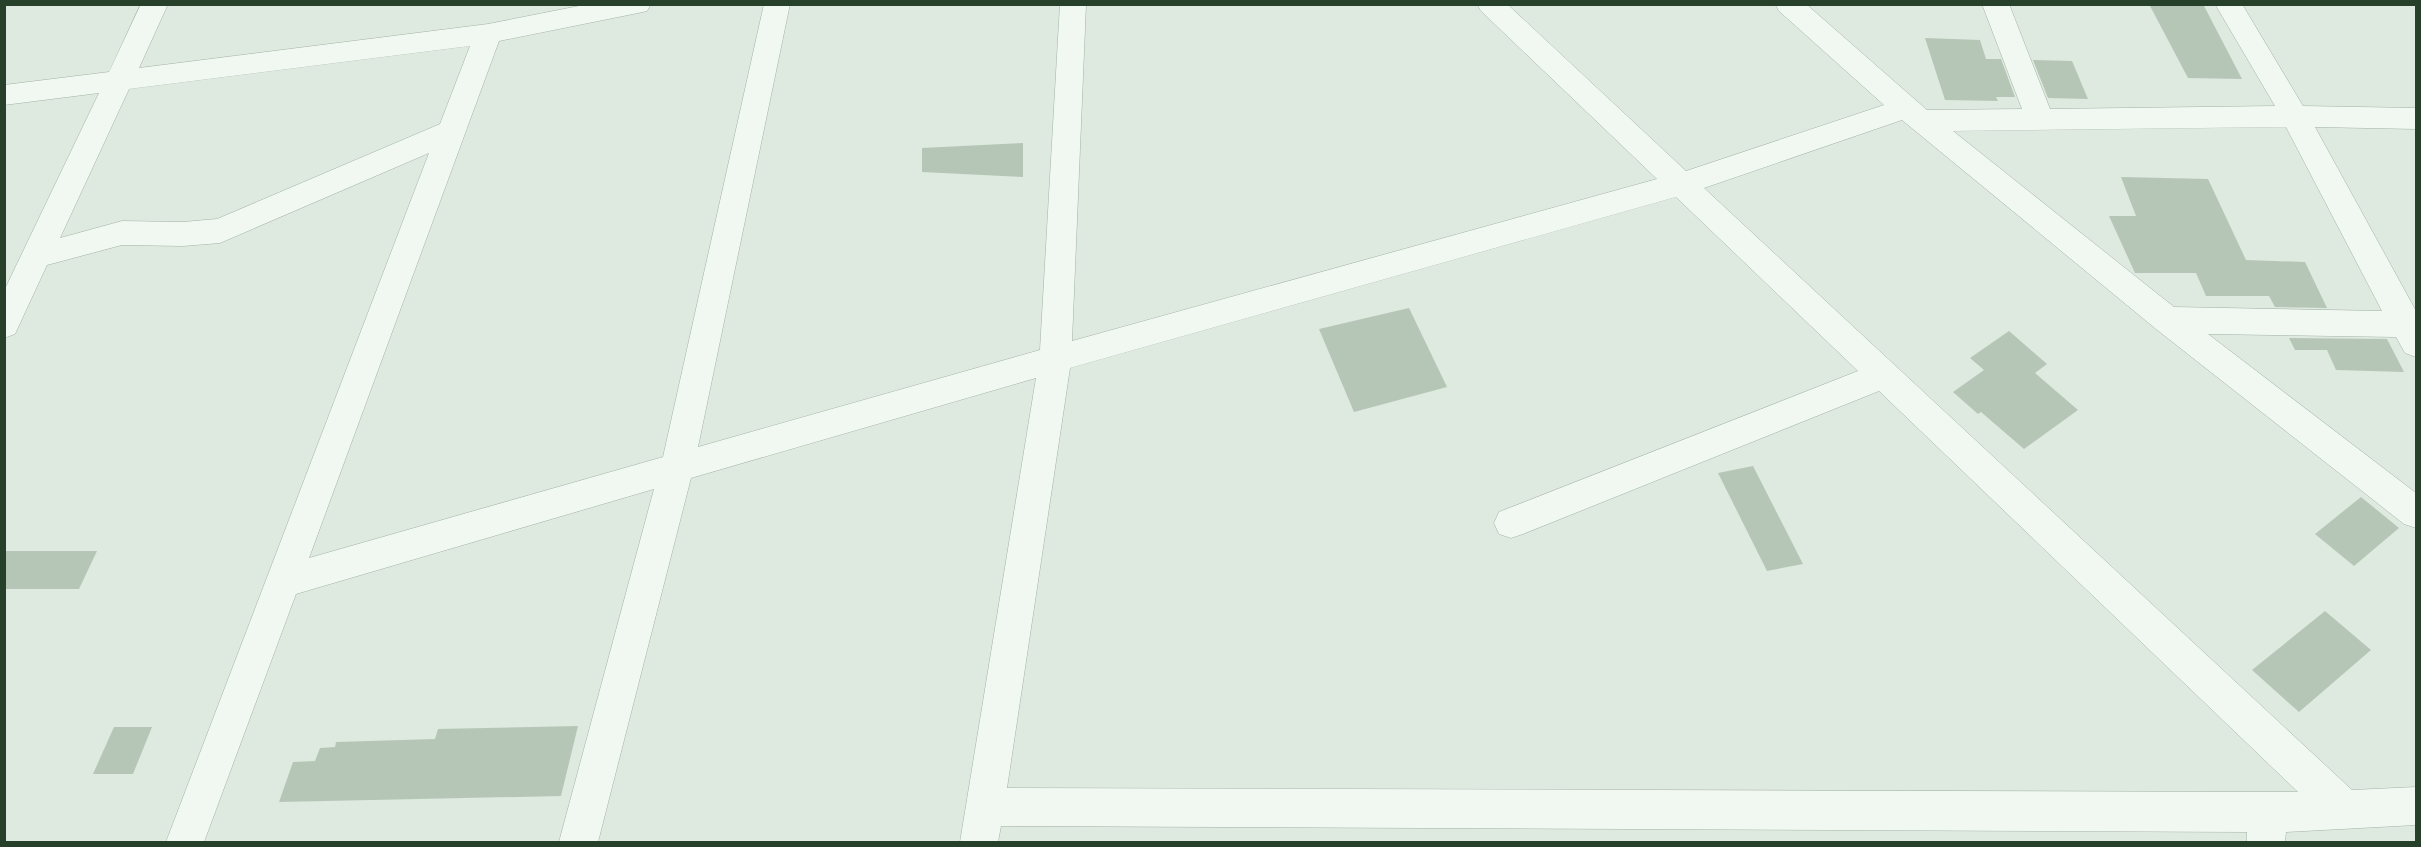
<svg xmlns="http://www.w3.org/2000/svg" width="2421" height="847" font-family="'PT Sans Narrow',sans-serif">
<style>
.building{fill:#b5c6b6}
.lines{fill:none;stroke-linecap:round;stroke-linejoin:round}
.street-casing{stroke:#a3b3a5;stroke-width:1}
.street{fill:#f1f7f1;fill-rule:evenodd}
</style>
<rect width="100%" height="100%" fill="#dee9df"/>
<g class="building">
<path d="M2149,4H2203L2242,79L2188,78Z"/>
<path d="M1925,38L1980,40L1986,59H2001L2015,97H1996L1998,101L1945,100Z"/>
<path d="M2033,60L2072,61L2088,99L2048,98Z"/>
<path d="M1023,143V177L922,172V148Z"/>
<path d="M2121,177L2208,179L2246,260L2305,262L2327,308L2275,307L2269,296H2206L2196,273H2135L2109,216H2136Z"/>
<path d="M1409,308L1447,387L1354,412L1319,329Z"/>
<path d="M2009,331L2047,364L2035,373L2078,410L2024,449L1981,412L1978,414L1953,392L1984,370L1970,358Z"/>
<path d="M2289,338L2387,339L2404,372L2336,370L2327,350H2295Z"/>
<path d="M1753,466L1803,564L1767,571L1718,473Z"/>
<path d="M2361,497L2399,528L2354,566L2315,534Z"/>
<path d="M4,551H97L79,589H4Z"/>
<path d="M2325,611L2371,650L2299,712L2252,670Z"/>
<path d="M578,726L561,796L279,802L293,762L315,761L320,748L335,747L336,742L435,739L438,729Z"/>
<path d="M114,727H152L133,774H93Z"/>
</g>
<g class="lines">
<defs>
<path id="street" d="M141,4H168L139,68L488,24L589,4H651L647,11L638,13L499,41L309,558L663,457L764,4H790L698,447L1040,350L1060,4H1086L1072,341L1657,179L1481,11L1477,4H1507L1686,171L1884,105L1779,11L1775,4H1806L1927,110L2022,109L1982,4H2009L2050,109L2275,106L2215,4H2242L2303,106L2416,108V129L2315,127L2416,311V357L2405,353L2396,337L2208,334L2416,493V528L2404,524L2156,329L1902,120L1704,188L2352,790L2416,787V825L2286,832L2285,842H2247V832L1001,826L998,842H960L1036,378L691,478L598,842H559L654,489L296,594L204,842H166L429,153L220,243L183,246L122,245L47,265L15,334L4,338V291L99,93L4,105V85L109,72ZM470,46L440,124L217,219L183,222L122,221L60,238L129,89ZM2286,127L2382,311L2174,307L1953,131ZM1676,197L1858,371L1499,512L1494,523L1499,534L1511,538L1523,534L1879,391L2298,792L1007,788L1070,368Z"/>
</defs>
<use href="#street" class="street-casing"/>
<use href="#street" class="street"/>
</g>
<rect width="2421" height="847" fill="none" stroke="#264029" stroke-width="12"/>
</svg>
